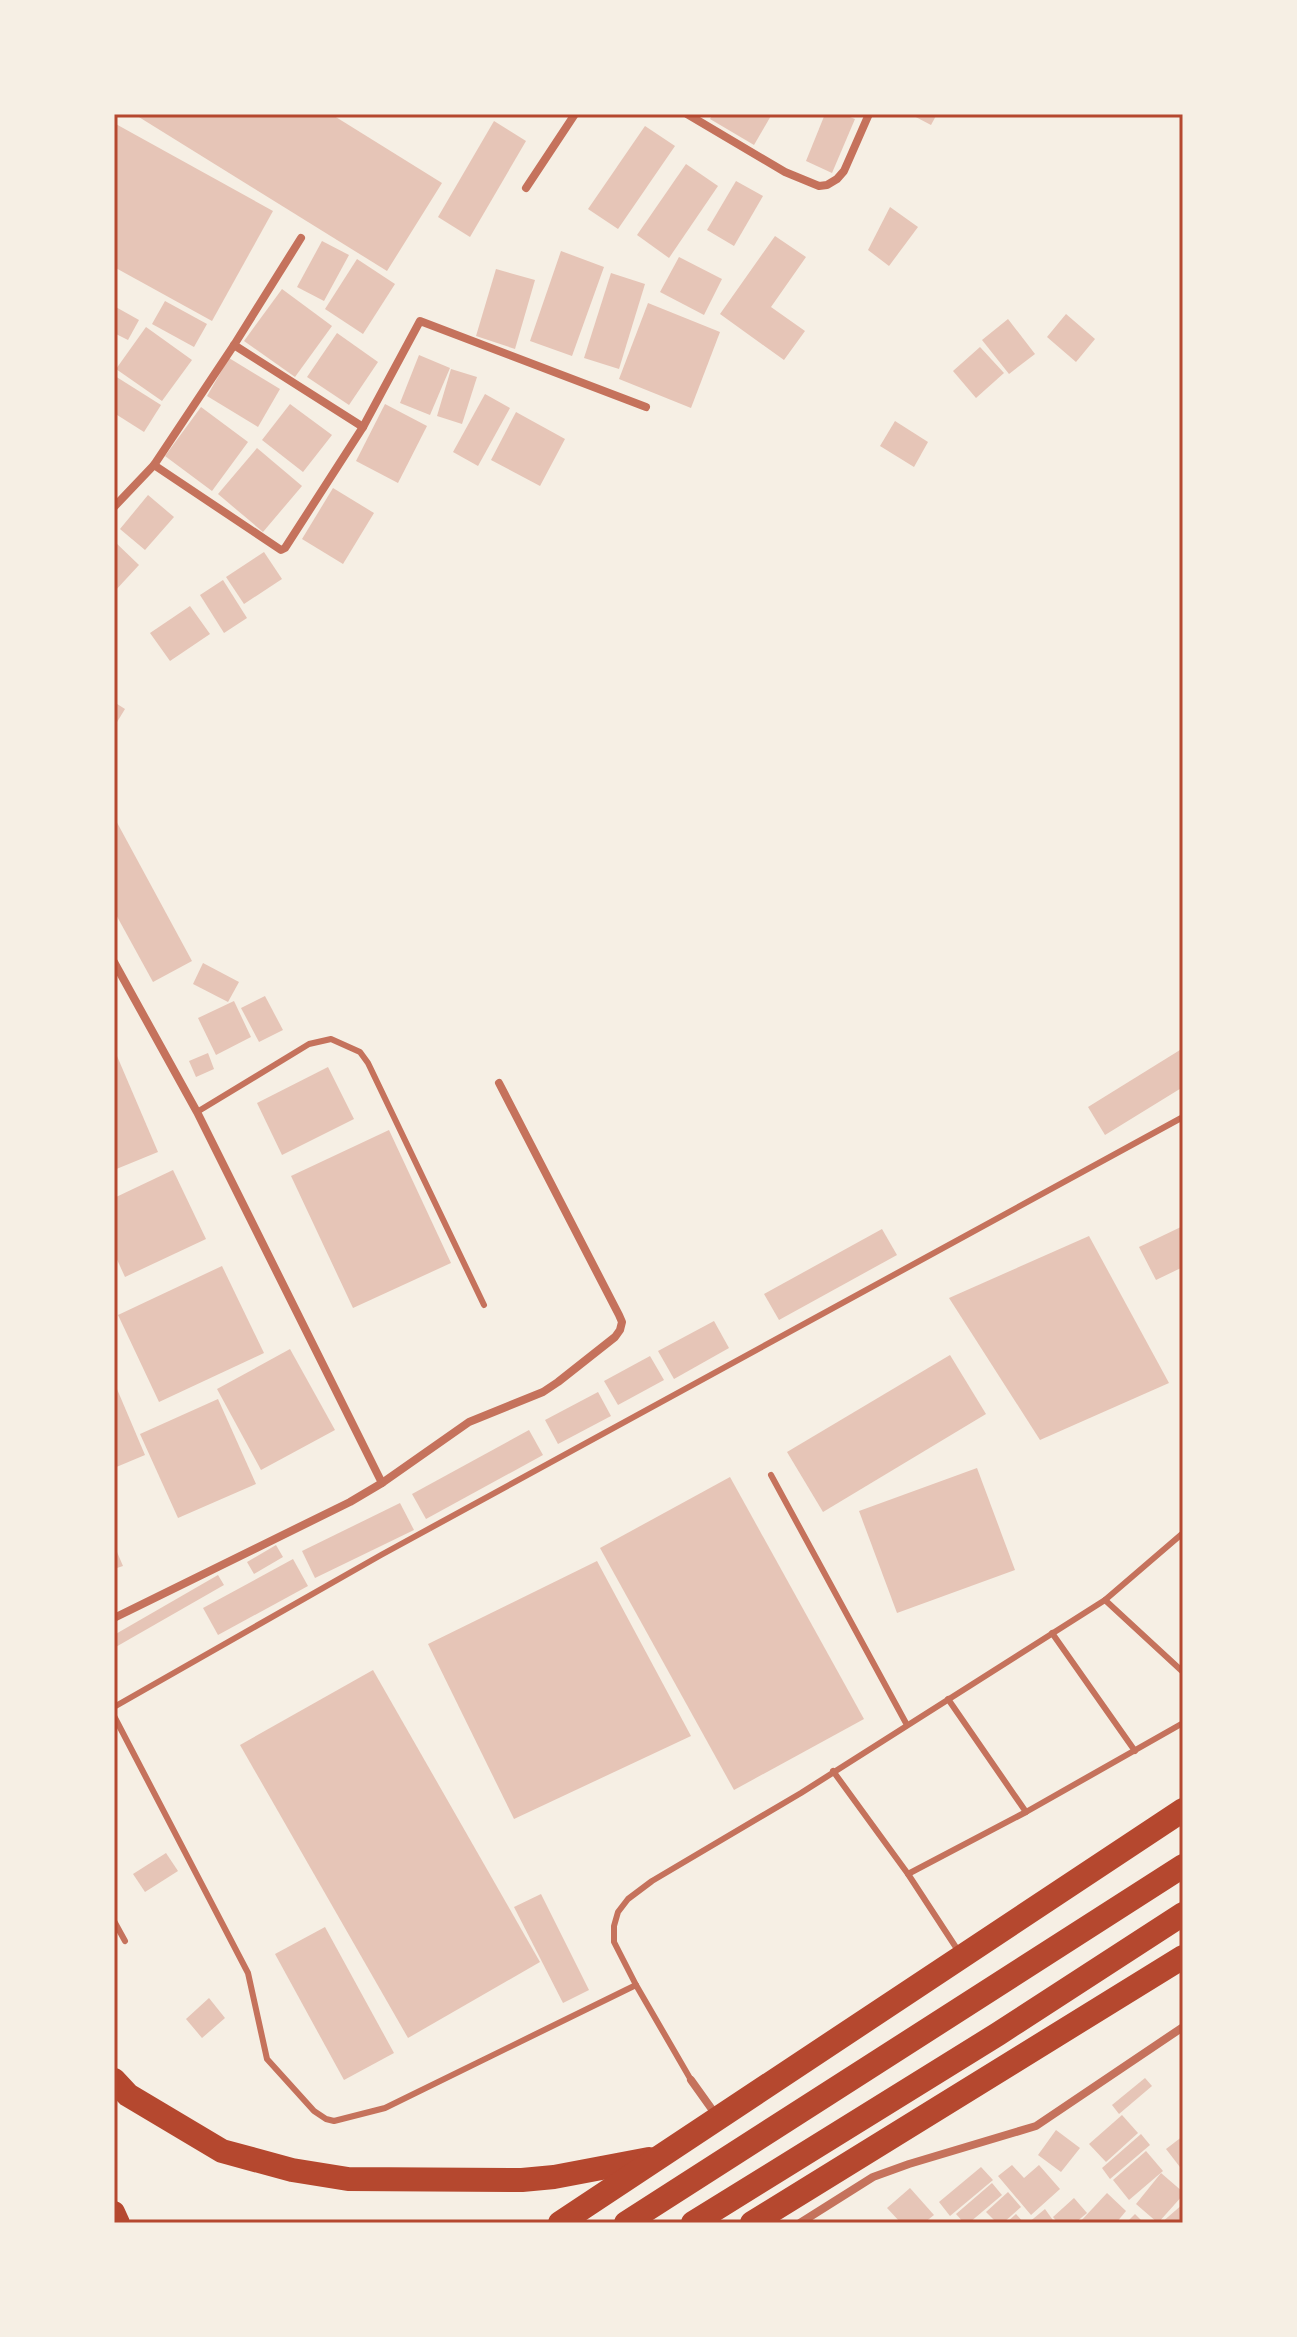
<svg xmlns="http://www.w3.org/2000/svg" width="1297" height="2337" font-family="Poppins,sans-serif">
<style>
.building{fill:#e6c5b7}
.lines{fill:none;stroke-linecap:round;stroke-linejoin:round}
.service{stroke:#c5725c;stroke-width:6}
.minor{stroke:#c5725c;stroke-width:8}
.trunk{stroke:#b5482f;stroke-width:22}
.motorway{stroke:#b5482f;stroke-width:24}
.neatline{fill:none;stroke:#b5482f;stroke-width:3}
</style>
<rect width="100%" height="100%" fill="#f6efe4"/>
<g class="building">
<path d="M134,114H331L442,183L387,271Z"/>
<path d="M713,114H772L754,145L710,119Z"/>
<path d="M825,114H842L855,119L832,173L806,161Z"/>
<path d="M910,114H937L931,125Z"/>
<path d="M494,121L526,141L470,237L438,217Z"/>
<path d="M114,123L273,211L212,321L114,267Z"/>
<path d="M645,126L675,146L618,229L588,209Z"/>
<path d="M686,164L718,186L669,258L637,235Z"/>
<path d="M736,181L763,196L734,246L707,230Z"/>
<path d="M890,207L918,227L889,266L868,250Z"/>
<path d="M775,236L806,257L771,307L805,331L784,360L720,314Z"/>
<path d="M322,241L349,255L324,301L297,287Z"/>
<path d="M561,251L604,267L572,356L530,341Z"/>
<path d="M679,257L722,279L704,315L660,292Z"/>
<path d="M357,259L395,284L363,334L325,309Z"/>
<path d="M496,269L535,280L515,349L476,336Z"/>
<path d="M611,273L645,284L619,369L584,358Z"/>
<path d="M282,289L332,326L295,377L244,341Z"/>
<path d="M165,301L207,324L194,347L152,324Z"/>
<path d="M648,303L720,332L691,408L619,379Z"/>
<path d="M114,306L139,320L128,340L114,333Z"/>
<path d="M1066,314L1095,339L1076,362L1047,337Z"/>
<path d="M1008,319L1035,354L1009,374L982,340Z"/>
<path d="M146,327L192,360L162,401L116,369Z"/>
<path d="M337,333L378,362L349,405L307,377Z"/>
<path d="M980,347L1004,373L976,398L953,371Z"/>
<path d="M419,355L450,368L430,415L400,403Z"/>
<path d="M229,358L280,389L258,427L207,396Z"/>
<path d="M451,369L477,377L462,424L437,416Z"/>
<path d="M115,376L161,405L144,432L114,413Z"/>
<path d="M485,394L510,408L478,466L453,452Z"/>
<path d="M290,404L332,435L303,472L262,440Z"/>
<path d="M385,404L427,426L398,483L356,461Z"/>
<path d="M201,407L248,442L212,491L165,456Z"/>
<path d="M516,412L565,439L540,486L491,460Z"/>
<path d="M895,421L928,442L914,467L880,446Z"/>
<path d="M257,448L302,486L263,532L218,494Z"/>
<path d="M333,488L374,513L343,564L302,539Z"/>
<path d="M148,495L174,517L145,550L120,529Z"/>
<path d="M114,541L139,565L114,592Z"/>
<path d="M264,552L282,579L244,604L226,577Z"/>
<path d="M223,580L247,618L224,633L200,595Z"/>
<path d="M190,606L210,634L170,661L150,633Z"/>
<path d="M114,702L125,709L114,727Z"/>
<path d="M114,817L192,961L153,982L114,911Z"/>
<path d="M203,963L239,982L228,1002L193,984Z"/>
<path d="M265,996L283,1030L259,1042L241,1008Z"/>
<path d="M234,1001L251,1037L216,1055L198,1018Z"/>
<path d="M114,1049L158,1152L114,1170Z"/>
<path d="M1180,1050L1183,1054V1087L1105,1135L1088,1107Z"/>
<path d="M208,1053L214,1069L196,1077L189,1061Z"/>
<path d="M328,1067L354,1119L282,1155L257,1103Z"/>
<path d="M389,1130L451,1263L353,1308L291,1176Z"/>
<path d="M173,1170L206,1239L125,1277L114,1253V1198Z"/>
<path d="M1183,1226V1267L1156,1280L1139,1247Z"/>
<path d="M882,1229L897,1255L779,1320L764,1294Z"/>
<path d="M1089,1236L1169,1383L1040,1440L949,1298Z"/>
<path d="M222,1266L264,1353L159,1402L118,1315Z"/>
<path d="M714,1321L729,1348L674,1379L658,1351Z"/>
<path d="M290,1349L335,1430L261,1470L217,1389Z"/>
<path d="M950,1355L986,1414L823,1512L787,1452Z"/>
<path d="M650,1356L664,1380L618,1405L604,1381Z"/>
<path d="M114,1382L145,1455L114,1468Z"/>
<path d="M598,1392L611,1416L558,1444L545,1420Z"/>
<path d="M218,1399L256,1484L178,1518L140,1434Z"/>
<path d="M529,1430L543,1455L426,1519L412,1494Z"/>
<path d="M977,1468L1015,1570L897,1613L859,1511Z"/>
<path d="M730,1477L864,1719L734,1790L600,1548Z"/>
<path d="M400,1503L414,1530L315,1578L302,1551Z"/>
<path d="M114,1545L123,1566L114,1569Z"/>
<path d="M276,1545L283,1557L254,1574L247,1562Z"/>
<path d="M293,1559L308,1586L218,1635L203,1608Z"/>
<path d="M597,1561L691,1736L514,1819L428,1644Z"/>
<path d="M218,1575L224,1585L114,1648V1635Z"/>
<path d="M373,1670L540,1962L408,2038L240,1745Z"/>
<path d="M166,1853L178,1871L145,1892L133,1874Z"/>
<path d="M541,1894L589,1990L563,2003L514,1907Z"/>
<path d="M325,1927L394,2053L344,2080L275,1954Z"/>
<path d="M209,1998L225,2018L202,2038L186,2019Z"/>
<path d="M1145,2078L1152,2086L1119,2114L1112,2105Z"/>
<path d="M1122,2115L1138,2133L1106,2162L1089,2144Z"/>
<path d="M1056,2130L1080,2148L1061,2172L1038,2155Z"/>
<path d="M1141,2134L1150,2145L1110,2179L1102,2168Z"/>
<path d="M1183,2136V2171L1166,2149Z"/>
<path d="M1146,2151L1163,2171L1129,2200L1113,2180Z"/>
<path d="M1012,2165L1024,2178L1039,2165L1060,2189L1031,2215L998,2176Z"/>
<path d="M981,2167L993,2180L950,2216L939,2202Z"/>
<path d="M1161,2173L1183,2192V2195L1158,2223L1136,2204Z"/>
<path d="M992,2183L1002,2195L969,2223H964L956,2214Z"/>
<path d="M910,2188L934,2215L924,2223H901L887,2208Z"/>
<path d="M1008,2192L1021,2207L1003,2223H997L986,2212Z"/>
<path d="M1107,2193L1126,2211L1116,2223H1079Z"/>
<path d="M1074,2198L1087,2213L1075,2223H1058L1053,2217Z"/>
<path d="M1183,2204V2223H1161Z"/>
<path d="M1045,2209L1055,2223H1028Z"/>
<path d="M1016,2214L1024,2223H1006Z"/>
<path d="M1135,2214L1144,2223H1126Z"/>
</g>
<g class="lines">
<g class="service">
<path d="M197,1112L309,1044L331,1039L360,1052L368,1063L484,1305"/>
<path d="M771,1475L907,1725"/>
<path d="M1105,1600L1183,1672"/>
<path d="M1052,1633L1135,1751"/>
<path d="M948,1699L1026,1812"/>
<path d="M114,1707L381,1555L1183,1117"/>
<path d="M114,1716L248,1973L267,2059L314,2111L326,2119L334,2121L385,2108L636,1985"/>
<path d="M833,1771L908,1874L959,1952"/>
<path d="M908,1874L1026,1812L1183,1723"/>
<path d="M114,1921L125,1941"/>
<path d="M691,2080L636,1985L614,1942V1926L618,1912L628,1899L652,1881L801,1793L1105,1600L1183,1533"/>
</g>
<g class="minor">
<path d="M687,114L785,172L819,186L827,185L837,179L844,171L869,114"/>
<path d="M526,188L575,114"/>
<path d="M234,345L363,427"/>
<path d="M154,465L281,550L285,548L363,427L420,321L646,407"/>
<path d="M114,507L154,465L234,345L301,238"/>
<path d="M114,962L197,1112L382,1483"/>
<path d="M114,1618L350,1502L382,1483L469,1422L543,1392L558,1382L615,1337L620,1330L622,1322L619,1315L499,1083"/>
<path d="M691,2080L716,2115"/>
<path d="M800,2223L873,2177L909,2164L1036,2126L1183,2027"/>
</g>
<path class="trunk" d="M114,2212L119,2223"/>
<g class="motorway">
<path d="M114,2080L128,2095L222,2151L292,2170L348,2179L522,2180L554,2177L649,2159"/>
<path d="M560,2223L1183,1810"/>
<path d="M626,2223L1183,1866"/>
<path d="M693,2223L998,2034L1183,1914"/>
<path d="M752,2223L1183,1957"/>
</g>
</g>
<rect width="1297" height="2337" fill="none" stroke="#f6efe4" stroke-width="232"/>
<rect x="116" y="116" width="1065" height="2105" class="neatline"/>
</svg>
